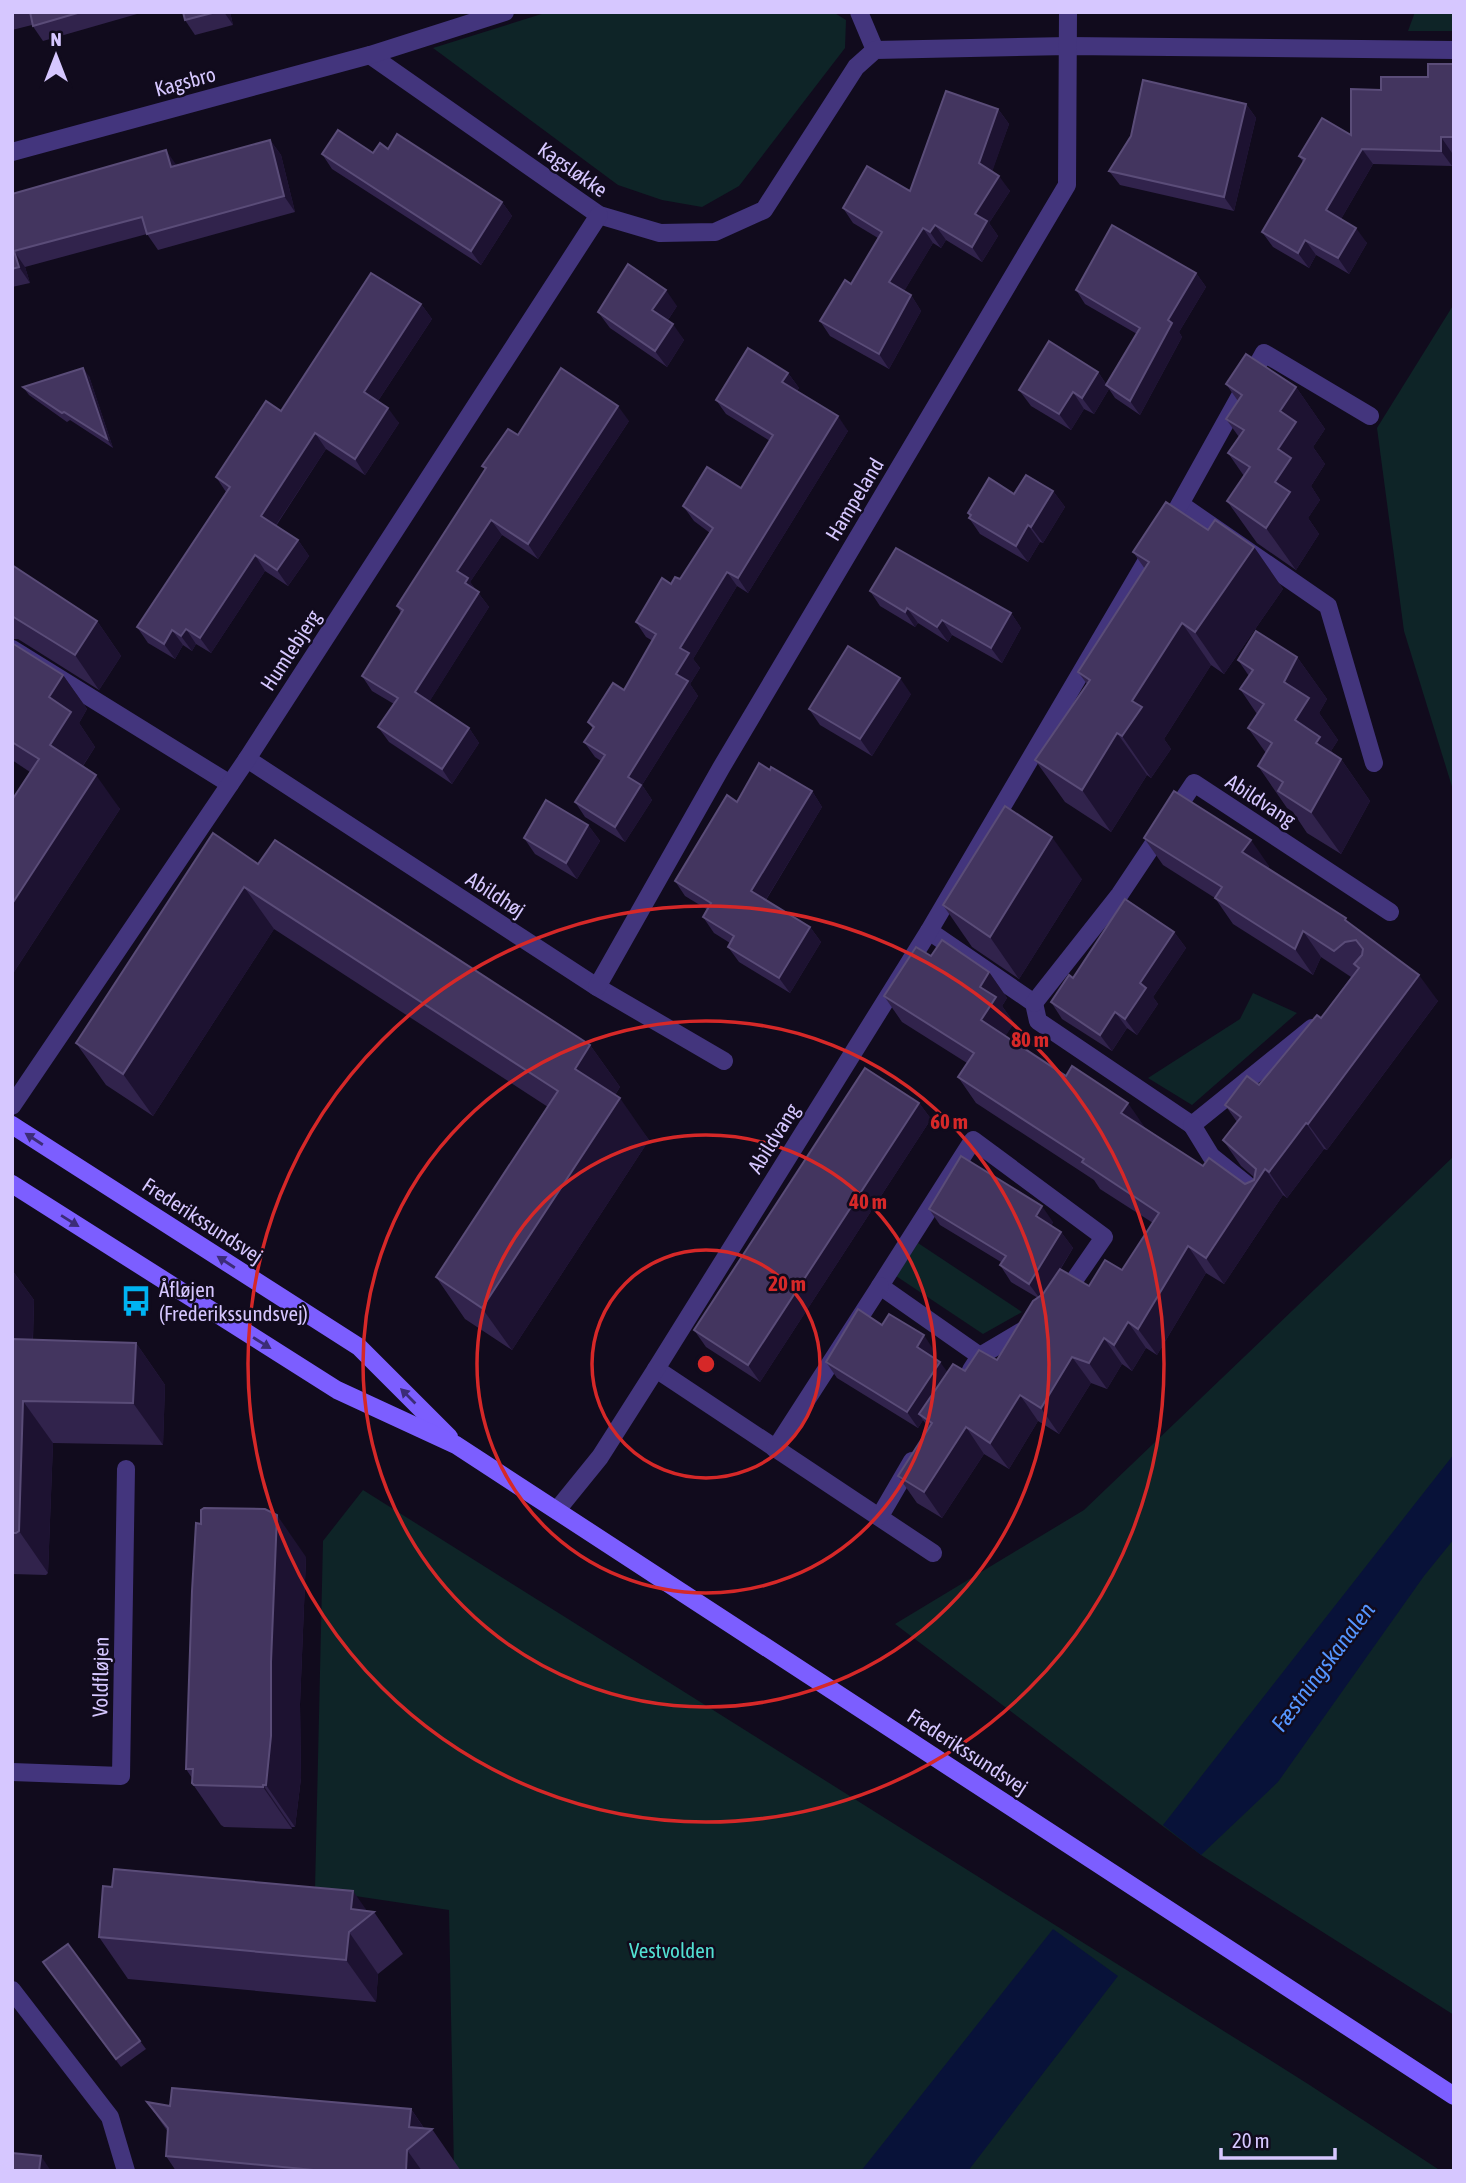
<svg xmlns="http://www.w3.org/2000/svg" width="1466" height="2183" font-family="'Asap Condensed',sans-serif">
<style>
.green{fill:#0e2427}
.water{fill:#081239}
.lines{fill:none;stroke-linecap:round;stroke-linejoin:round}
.lane{stroke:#43357d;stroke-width:18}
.street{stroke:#43357d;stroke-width:18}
.secondary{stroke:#7c5eff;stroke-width:18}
.wall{fill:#31234c}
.shaded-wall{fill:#1d1231}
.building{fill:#43355f;stroke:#5a4c78;stroke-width:2}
.oneway{fill:#3c2c77}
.ring{fill:none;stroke:#d62828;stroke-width:3.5}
.labels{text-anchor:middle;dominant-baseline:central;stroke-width:5;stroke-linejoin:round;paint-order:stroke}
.street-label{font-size:21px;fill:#d6c7ff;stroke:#110b1d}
.poi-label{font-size:21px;fill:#d6c7ff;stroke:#110b1d;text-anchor:start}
.park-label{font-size:21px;fill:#52e0d3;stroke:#110b1d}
.water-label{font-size:23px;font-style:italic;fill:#5595ff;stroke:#110b1d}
.centre{fill:#d62828;stroke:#110b1d;stroke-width:3.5}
.ring-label{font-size:21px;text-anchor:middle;font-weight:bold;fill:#d62828;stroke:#110b1d;stroke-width:5;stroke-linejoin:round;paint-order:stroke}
</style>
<rect width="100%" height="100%" fill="#110b1d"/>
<g class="green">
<path d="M548,12H833L846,20L845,48L739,186L702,207L662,200L618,185L433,48Z"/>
<path d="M1415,12H1454V31H1408Z"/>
<path d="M1454,304V793L1404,631L1377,428Z"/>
<path d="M1253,993L1297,1013L1192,1105L1148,1078L1240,1019Z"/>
<path d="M1454,1156V2015L1201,1855L895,1624L1084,1510Z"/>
<path d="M918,1243L1022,1312L983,1334L896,1276Z"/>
<path d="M363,1490L1308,2084L1441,2171H454L449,1910L315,1890L323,1541Z"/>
</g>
<g class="water">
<path d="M1454,1454V1539L1424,1576L1278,1782L1201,1855L1163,1825Z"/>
<path d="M1053,1929L1118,1976L968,2171H861Z"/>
</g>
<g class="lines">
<path class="lane" d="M12,649L230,784"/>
<g class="street">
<path d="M859,12L875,50"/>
<path d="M370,55L599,215L660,233L715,232L764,210L856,67L875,50L1068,46L1454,50"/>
<path d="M12,152L370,55L505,12"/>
<path d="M1180,504L1328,606L1374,763"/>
<path d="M247,759L597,987L724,1061"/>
<path d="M929,931L1034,1003L1038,1021L1192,1125L1312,1028"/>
<path d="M597,987L721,768L1067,185L1068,12"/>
<path d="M1034,1003L1120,894L1194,783L1390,912"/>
<path d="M12,1106L247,759L599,215"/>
<path d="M1192,1125L1211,1156L1262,1197"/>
<path d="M980,1356L880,1286L973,1140L1104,1237L1062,1298"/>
<path d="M656,1369L933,1553"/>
<path d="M971,1370L980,1356L1029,1327"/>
<path d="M775,1449L880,1286"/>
<path d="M557,1510L600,1457L656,1369L929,931L1180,504L1264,353L1370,416"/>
<path d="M880,1516L912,1461"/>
<path d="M12,1772L121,1776L126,1469"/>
<path d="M12,1990L110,2117L126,2171"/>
</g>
<g class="secondary">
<path d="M12,1125L359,1347L449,1437"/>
<path d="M12,1184L337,1390L456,1445L1454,2096"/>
</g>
</g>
<g class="wall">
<path d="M12,12H144L43,41L32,25L12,30Z"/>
<path d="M183,12H230L233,25L195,35L185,20Z"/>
<path d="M1454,64V153H1452V166L1373,164L1341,219L1367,243L1349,274L1316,255L1309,268L1273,247L1262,232L1303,162L1299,156L1351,135L1428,77Z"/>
<path d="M1246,104L1256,118L1234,211L1120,185L1109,171Z"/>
<path d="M998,109L1009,124L992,171L1010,191L989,223L998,236L982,262L946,240L941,248L933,243L904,291L911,295L921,311L889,369L830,336L820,321L851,284L878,238L853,223L843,208L910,191Z"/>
<path d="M270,140L281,155L295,212L158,250L147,234L25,267L30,283L12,287V194L177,165Z"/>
<path d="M388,149L502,202L512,216L481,265L332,169L322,154L373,153Z"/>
<path d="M1196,273L1206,287L1179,332L1182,337L1140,415L1115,398L1109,389L1094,414L1084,409L1071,430L1031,406L1019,390L1098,372L1106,384L1137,334L1085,304L1076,290Z"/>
<path d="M421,304L432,319L378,401L399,423L365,475L326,449L276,526L298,540L309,556L288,586L265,571L211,653L196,644L192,651L183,645L175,659L148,643L137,627L226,492L216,477L281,411Z"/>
<path d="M677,306L668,320L684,340L667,367L610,328L598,312Z"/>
<path d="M788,373L799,388L797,391L848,431L748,593L737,586L693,659L700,668L690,684L698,696L642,785L652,800L625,842L585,817L575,802L601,761L595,757L584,742L593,729L588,722L624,690L653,641L646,637L636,622L671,584L680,579L710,533L694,521L683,506L741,488L770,441L726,414L716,400Z"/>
<path d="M89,376L113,448L70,420L67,422L29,395L23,387Z"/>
<path d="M1226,384L1296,387L1325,429L1313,447L1325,464L1311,486L1320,500L1308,518L1319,534L1296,570L1257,543L1227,501L1244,476L1228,453L1239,437L1226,419L1238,401Z"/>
<path d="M629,421L538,559L502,535L470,582L489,607L429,702L469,728L479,743L452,784L389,742L378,727L394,704L372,691L362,676L401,613L397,606L485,469L482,466L518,435Z"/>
<path d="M1053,491L1065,507L1043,543L1040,542L1028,562L980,534L969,518L970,517L968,513L1014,494Z"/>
<path d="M1208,530L1254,547L1283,589L1224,674L1211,665L1164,739L1171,749L1151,778L1147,775L1111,832L1065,802L1035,760L1087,684L1078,672L1145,569L1133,552Z"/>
<path d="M12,565L97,621L121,656L99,690L18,639H12Z"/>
<path d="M870,591L1011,613L1021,628L1002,663L952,635L948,642L918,623L915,627L880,606Z"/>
<path d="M12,643L63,675L87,709L79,723L95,747L83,766L120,809L12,975V800L30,772L12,760Z"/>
<path d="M1297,657L1327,699L1319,713L1338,740L1331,751L1341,759L1370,801L1341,854L1307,833L1293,812L1287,808L1258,766L1266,753L1248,728L1257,714L1240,689L1249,676L1238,660Z"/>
<path d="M911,694L872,756L820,725L809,709Z"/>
<path d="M770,770L812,791L822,807L766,900L810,927L821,942L790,993L739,962L728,947L730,943L714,933L703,917L708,910L685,896L675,881L737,802Z"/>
<path d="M588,825L600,841L577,879L535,854L524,838Z"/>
<path d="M1144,838L1269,866L1268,868L1349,923L1438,1001L1327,1150L1324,1149L1287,1198L1283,1195L1224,1284L1206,1273L1157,1355L1146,1348L1132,1371L1122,1364L1107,1389L1091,1383L1059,1434L1038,1421L1009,1469L984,1454L942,1518L917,1503L898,1476L929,1428L923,1420L918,1428L837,1378L826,1362L882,1325L935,1352L932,1356L947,1372L965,1371L997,1360L1038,1298L1011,1282L1000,1265L1001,1262L940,1225L929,1209L1053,1222L1051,1226L1061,1232L1073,1248L1060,1270L1089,1286L1122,1270L1153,1223L1100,1189L1094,1180L976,1103L958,1077L967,1063L902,1022L884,996L931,956L989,972L1007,998L1002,1006L1014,1023L1005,1036L1203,1166L1245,1184L1254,1180L1255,1178L1241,1166L1223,1140L1237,1122L1225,1105L1259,1085L1321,1018L1351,977L1321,957L1313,975L1233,924L1215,898L1163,865Z"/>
<path d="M258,864L590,1045L620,1087L615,1095L649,1140L512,1350L465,1319L436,1277L548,1107L274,929L153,1116L106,1085L76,1043Z"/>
<path d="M1082,879L1019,979L972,947L943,905Z"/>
<path d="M1174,932L1186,948L1153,997L1158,1004L1137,1035L1127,1028L1112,1051L1062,1019L1051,1002L1073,978Z"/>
<path d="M919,1103L931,1119L760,1382L706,1347L694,1330Z"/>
<path d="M12,1270L34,1300L33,1340L136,1343L165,1385L163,1445L53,1443L48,1573L46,1575L12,1574Z"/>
<path d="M306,1557L300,1704L301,1778L295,1827H292V1829L224,1827L221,1825L192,1783V1778L186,1769Z"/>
<path d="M366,1911L374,1912L403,1954L378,1974L376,2002L128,1979L99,1937Z"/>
<path d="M68,1944L146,2049L121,2067L43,1962Z"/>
<path d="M147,2102L170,2106L411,2109L424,2128L432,2129L461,2171H176L166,2156L168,2132Z"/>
</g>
<g class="shaded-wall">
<path d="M224,12H230L233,25Z"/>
<path d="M1246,104L1256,118L1234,211L1224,197Z"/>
<path d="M998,109L1009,124L990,178L979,163Z"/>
<path d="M1441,137L1452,153V166L1441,151Z"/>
<path d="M270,140L281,155L295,212L284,196Z"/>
<path d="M1362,149L1373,164L1337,226L1326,210Z"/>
<path d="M166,150L177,166L171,167Z"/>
<path d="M999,176L1010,191L989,223L998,236L982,262L972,247L975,214Z"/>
<path d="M502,202L512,216L481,265L471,251Z"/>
<path d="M935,225L946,240L941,248L930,232Z"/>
<path d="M923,228L933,243L900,298L889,282Z"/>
<path d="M1356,228L1367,243L1349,274L1338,258Z"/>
<path d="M1305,240L1316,255L1309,268L1298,253Z"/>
<path d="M14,251L25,267L30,283L19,267Z"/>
<path d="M1196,273L1206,287L1179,332L1182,337L1140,415L1130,401L1168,320Z"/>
<path d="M666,290L677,306L664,326L652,310Z"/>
<path d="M911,295L921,311L889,369L879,354Z"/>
<path d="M421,304L432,319L374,407L364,392Z"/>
<path d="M673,324L684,340L667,367L655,351Z"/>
<path d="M83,368L89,376L113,448L107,439Z"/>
<path d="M1098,372L1109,389L1094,414L1082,398Z"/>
<path d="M788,373L799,388L793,397L782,382Z"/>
<path d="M1296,387L1325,429L1313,447L1325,464L1311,486L1320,500L1308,518L1319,534L1296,570L1266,528L1275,482L1280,411Z"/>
<path d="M1073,392L1084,409L1071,430L1059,414Z"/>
<path d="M618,406L629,421L538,559L528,544Z"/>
<path d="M388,408L399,423L365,475L355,459Z"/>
<path d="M838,416L848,431L748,593L738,578Z"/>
<path d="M315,433L326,449L272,531L261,516Z"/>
<path d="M1053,491L1065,507L1043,543L1031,527Z"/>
<path d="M491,520L502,535L470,582L489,607L426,707L415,692L457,571Z"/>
<path d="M1028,525L1040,542L1028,562L1016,546Z"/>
<path d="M298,540L309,556L288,586L277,570Z"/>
<path d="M1254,547L1283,589L1224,674L1195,632Z"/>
<path d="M255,555L265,571L211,653L200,638Z"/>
<path d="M727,572L737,586L693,659L700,668L690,684L698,696L642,785L652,800L625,842L615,827L628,777L680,648Z"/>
<path d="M907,608L918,623L915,627L905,612Z"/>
<path d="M1011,613L1021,628L1002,663L991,648Z"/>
<path d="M942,620L952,635L948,642L937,627Z"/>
<path d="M97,621L121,656L99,690L75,655Z"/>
<path d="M1182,623L1211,665L1164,739L1171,749L1151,778L1122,736L1132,701Z"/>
<path d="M186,629L196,644L192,651L181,636Z"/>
<path d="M172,630L183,645L175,659L164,644Z"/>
<path d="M1297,657L1327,699L1319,713L1338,740L1331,751L1339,763L1341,759L1370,801L1341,854L1311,812L1295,720L1284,682Z"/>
<path d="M63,675L87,709L79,723L95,747L74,779L50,745L49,697Z"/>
<path d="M900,678L911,694L872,756L860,739Z"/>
<path d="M469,728L479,743L452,784L442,769Z"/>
<path d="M1117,733L1147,775L1111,832L1082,790Z"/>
<path d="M96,775L120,809L12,975V904Z"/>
<path d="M812,791L822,807L762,906L751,891Z"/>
<path d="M588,825L600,841L577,879L566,863Z"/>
<path d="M1052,837L1082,879L1019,979L990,937Z"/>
<path d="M1251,840L1269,866L1261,878L1242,852Z"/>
<path d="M244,887L274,929L153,1116L123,1074Z"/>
<path d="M810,927L821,942L790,993L779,978Z"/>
<path d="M1303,931L1321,957L1313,975L1295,949Z"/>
<path d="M1174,932L1186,948L1153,997L1158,1004L1137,1035L1125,1019L1140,983Z"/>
<path d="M989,972L1007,998L1002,1006L1014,1023L999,1046L981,1020L980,987Z"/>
<path d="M1419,975L1438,1001L1327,1150L1308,1124Z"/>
<path d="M1115,1012L1127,1028L1112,1051L1100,1035Z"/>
<path d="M590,1045L620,1087L604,1111L575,1069Z"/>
<path d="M620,1098L649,1140L512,1350L482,1308Z"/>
<path d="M919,1103L931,1119L760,1382L748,1365Z"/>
<path d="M1128,1103L1146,1129L1121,1113Z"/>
<path d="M1306,1123L1324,1149L1287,1198L1269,1172Z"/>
<path d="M1265,1169L1283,1195L1224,1284L1206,1258Z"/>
<path d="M1042,1206L1053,1222L1047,1233L1036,1216Z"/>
<path d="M1061,1232L1073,1248L1041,1300L1029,1284Z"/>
<path d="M1188,1246L1206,1273L1157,1355L1138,1329Z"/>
<path d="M12,1270L34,1300L32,1359L12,1349Z"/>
<path d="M1128,1322L1146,1348L1132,1371L1114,1345Z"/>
<path d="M924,1335L935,1352L928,1363L917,1347Z"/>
<path d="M1104,1338L1122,1364L1107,1389L1089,1363Z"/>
<path d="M136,1343L165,1385L163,1445L133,1403Z"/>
<path d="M1072,1357L1091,1383L1059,1434L1041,1408Z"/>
<path d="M940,1362L952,1378L919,1414L923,1420L918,1428L907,1412Z"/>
<path d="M1020,1395L1038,1421L1009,1469L990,1443Z"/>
<path d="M23,1401L53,1443L48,1573L19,1531Z"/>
<path d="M966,1427L984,1454L942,1518L924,1492Z"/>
<path d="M277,1515L306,1557L300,1704L301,1778L295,1827L266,1785Z"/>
<path d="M263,1785L292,1827V1829L263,1787Z"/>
<path d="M353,1891L370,1915L351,1909Z"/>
<path d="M349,1932L378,1974L376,2002L346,1960Z"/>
<path d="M411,2109L427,2133L409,2127Z"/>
<path d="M407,2150L422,2171H406Z"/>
<path d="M41,2156L51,2171H39Z"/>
</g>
<g class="building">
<path d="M30,12H81L33,26Z"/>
<path d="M183,12H216L185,20Z"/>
<path d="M1428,64H1454V137H1441V151L1362,149L1326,210L1356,228L1338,258L1305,240L1298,253L1262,232L1305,159L1299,156L1322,118L1351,135V89L1381,90V77H1428Z"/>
<path d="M1143,80L1246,104L1224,197L1109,171L1131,136Z"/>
<path d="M946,91L998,109L979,163L999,176L975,214L987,221L972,247L935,225L930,232L923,228L889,282L911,295L879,354L820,321L845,280L851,284L882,232L843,208L867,166L910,191Z"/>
<path d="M338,130L373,153L380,143L388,149L397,134L502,202L471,251L322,154Z"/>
<path d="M270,140L284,196L147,234L142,217L14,251L19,267L12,269V194L166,150L171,167Z"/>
<path d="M1112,225L1196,273L1168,320L1172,323L1130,401L1106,385L1140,328L1076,290Z"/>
<path d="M628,264L666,290L652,310L673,324L655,351L598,312Z"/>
<path d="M371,273L421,304L364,392L388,408L355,459L315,433L261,516L298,540L277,570L255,555L200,638L186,629L181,636L172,630L164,644L137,627L230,487L216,477L266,401L281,411Z"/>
<path d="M1049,341L1098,372L1082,398L1073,392L1059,414L1019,390Z"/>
<path d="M748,348L788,373L782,382L838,416L738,578L727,572L680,648L689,653L676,674L688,681L628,777L641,785L615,827L575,802L605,755L584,742L594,727L588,722L613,683L624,690L656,634L636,622L662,578L671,584L675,577L680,579L713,528L683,506L707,467L741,488L773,435L716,400Z"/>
<path d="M1246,354L1296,387L1280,411L1296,422L1278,449L1291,458L1275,482L1290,492L1266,528L1227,501L1250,467L1228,453L1244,430L1226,419L1242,395L1226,384Z"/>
<path d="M83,368L107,439L64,412L62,413L23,387Z"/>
<path d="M561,368L618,406L528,544L491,520L457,571L468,578L465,583L479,592L415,692L469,728L442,769L378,727L398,698L362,676L403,610L397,606L486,468L482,466L508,429L518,435Z"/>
<path d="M1026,475L1053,491L1031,527L1028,525L1016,546L969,518L971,515L968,513L989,478L1014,494Z"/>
<path d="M1166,502L1208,530L1215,520L1254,547L1195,632L1182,623L1132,701L1142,707L1122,736L1117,733L1082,790L1035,760L1090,680L1078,672L1149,562L1133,552Z"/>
<path d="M896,548L1011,613L991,648L942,620L937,627L907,608L905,612L870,591Z"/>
<path d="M12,565L97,621L75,655L12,616Z"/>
<path d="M1256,631L1297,657L1284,682L1309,698L1295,720L1320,737L1316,743L1341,759L1311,812L1278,791L1283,782L1258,766L1272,743L1248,728L1264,704L1240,689L1253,670L1238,660Z"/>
<path d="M12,643L63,675L49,697L71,712L50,745L96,775L12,904V800L39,759L12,742Z"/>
<path d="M848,646L900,678L860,739L809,709Z"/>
<path d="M759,763L770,770L771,767L812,791L751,891L810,927L779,978L728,947L734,936L703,917L711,903L675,881L727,795L737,802Z"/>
<path d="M1174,791L1251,840L1242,852L1346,918L1345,920L1419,975L1308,1124L1306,1123L1269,1172L1265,1169L1206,1258L1188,1246L1138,1329L1128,1322L1114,1345L1104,1338L1089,1363L1072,1357L1041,1408L1020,1395L990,1443L966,1427L924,1492L898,1476L932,1423L919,1414L953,1364L965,1371L979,1350L997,1360L1033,1301L1043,1294L1060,1269L1089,1286L1105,1260L1122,1270L1159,1213L1082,1162L1084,1159L958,1077L974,1053L884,996L916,947L931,956L942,940L989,972L980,987L996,997L981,1020L1066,1076L1072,1066L1128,1103L1121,1113L1203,1166L1209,1158L1245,1184L1254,1180L1256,1169L1223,1140L1241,1117L1225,1105L1247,1076L1259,1085L1317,1015L1321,1018L1359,968L1354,964L1362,955L1363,949L1356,940L1345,942L1334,951L1303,931L1295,949L1215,898L1222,887L1144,838Z"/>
<path d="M546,800L588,825L566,863L524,838Z"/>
<path d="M1005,806L1052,837L990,937L943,905Z"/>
<path d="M213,833L258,864L275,840L590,1045L575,1069L620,1098L482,1308L436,1277L558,1091L244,887L123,1074L76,1043Z"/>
<path d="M1125,899L1174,932L1140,983L1146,988L1125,1019L1115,1012L1100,1035L1051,1002L1069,975L1073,978Z"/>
<path d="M865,1068L919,1103L748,1365L694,1330Z"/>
<path d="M961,1156L1042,1206L1036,1216L1061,1232L1029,1284L1000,1265L1006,1256L929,1209Z"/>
<path d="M858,1309L882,1325L889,1314L924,1335L917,1347L940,1362L907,1412L826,1362Z"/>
<path d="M12,1339L136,1343L133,1403L23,1401L19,1531L16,1533H12Z"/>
<path d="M204,1508L265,1509L277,1515L271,1662V1736L266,1785H263V1787L194,1785L192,1783L193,1769H186L192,1591L196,1523L201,1524V1510Z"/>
<path d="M114,1869L353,1891L351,1909L374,1912L349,1932L346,1960L99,1937L103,1886L112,1887Z"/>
<path d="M68,1944L140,2041L116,2059L43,1962Z"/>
<path d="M172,2088L411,2109L409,2127L432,2129L407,2150L406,2171H324L166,2156L168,2128L147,2102L170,2106Z"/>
<path d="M12,2153L41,2156L39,2171H12Z"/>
</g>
<defs><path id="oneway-solid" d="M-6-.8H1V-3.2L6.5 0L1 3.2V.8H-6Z" transform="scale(1.75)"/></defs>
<g class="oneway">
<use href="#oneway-solid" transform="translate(34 1139) rotate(-147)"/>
<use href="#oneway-solid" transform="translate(70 1221) rotate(32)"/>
<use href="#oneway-solid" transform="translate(226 1262) rotate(-147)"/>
<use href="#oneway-solid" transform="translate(262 1343) rotate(32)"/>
<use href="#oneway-solid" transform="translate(408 1396) rotate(-135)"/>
</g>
<g class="ring">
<circle cx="706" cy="1364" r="114"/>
<circle cx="706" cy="1364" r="229"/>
<circle cx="706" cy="1364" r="343"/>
<circle cx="706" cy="1364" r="458"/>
</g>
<defs>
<symbol id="bus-bare" viewBox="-9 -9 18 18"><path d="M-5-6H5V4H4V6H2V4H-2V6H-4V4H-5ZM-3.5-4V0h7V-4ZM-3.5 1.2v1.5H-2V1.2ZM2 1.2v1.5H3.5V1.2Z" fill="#00b3f2" stroke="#110b1d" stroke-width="2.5" paint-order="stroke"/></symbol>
</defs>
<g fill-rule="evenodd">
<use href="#bus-bare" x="114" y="1279" width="44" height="44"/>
</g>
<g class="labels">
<g class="street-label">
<text transform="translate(185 81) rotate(-15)">Kagsbro</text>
<text transform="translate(573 169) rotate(35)">Kagsløkke</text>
<text transform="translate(854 499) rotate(-59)">Hampeland</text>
<text transform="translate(290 650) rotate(-57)">Humlebjerg</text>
<text transform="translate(1261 800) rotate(33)">Abildvang</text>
<text transform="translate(496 894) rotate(33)">Abildhøj</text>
<text transform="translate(773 1138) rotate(-58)">Abildvang</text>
<text transform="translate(203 1220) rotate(33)">Frederikssundsvej</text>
<text transform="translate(100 1677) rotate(-89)">Voldfløjen</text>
<text transform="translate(968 1751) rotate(33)">Frederikssundsvej</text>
</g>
<g class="poi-label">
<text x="159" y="1289">Åfløjen<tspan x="159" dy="24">(Frederikssundsvej)</tspan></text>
</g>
<g class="park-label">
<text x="672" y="1950">Vestvolden</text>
</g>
<g class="water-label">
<text transform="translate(1323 1667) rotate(-53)">Fæstningskanalen</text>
</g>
</g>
<circle cx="706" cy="1364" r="10" class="centre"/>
<g class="ring-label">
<text x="1030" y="1047">80 m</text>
<text x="949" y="1129">60 m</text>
<text x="868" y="1209">40 m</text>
<text x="787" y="1291">20 m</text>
</g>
<rect width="1466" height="2183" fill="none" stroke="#d6c7ff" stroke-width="28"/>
<g transform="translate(56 56)" stroke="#110b1d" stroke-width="5" paint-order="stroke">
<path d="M0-5L12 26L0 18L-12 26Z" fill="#d6c7ff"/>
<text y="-10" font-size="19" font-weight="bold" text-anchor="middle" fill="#d6c7ff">N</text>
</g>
<path d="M1221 2148v10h114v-10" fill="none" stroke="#d6c7ff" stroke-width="3.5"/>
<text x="1232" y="2148" font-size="21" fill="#d6c7ff" stroke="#110b1d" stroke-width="5" paint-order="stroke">20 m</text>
</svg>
